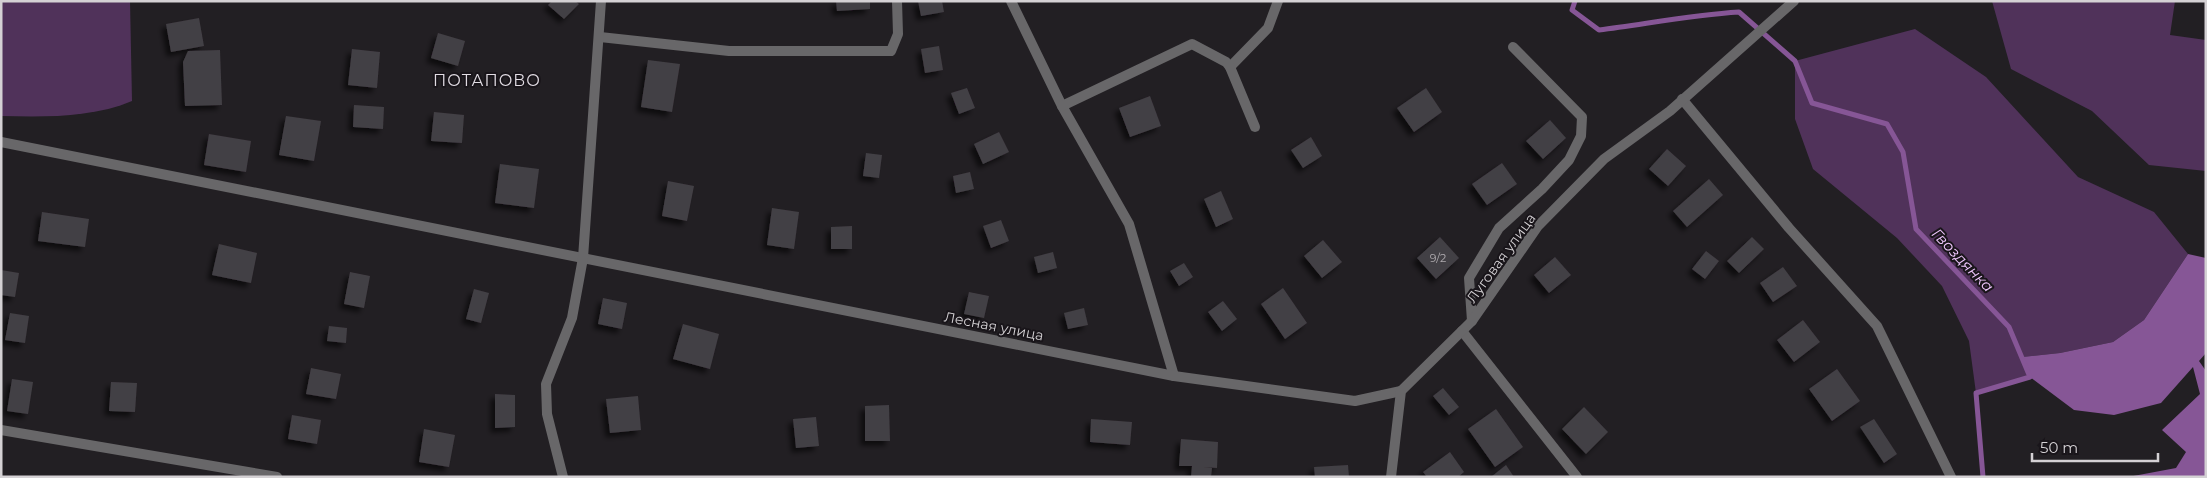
<svg xmlns="http://www.w3.org/2000/svg" width="2207" height="478" font-family="Montserrat,sans-serif">
<style>
.green{fill:#50325a}
.water{fill:#865696}
.lines{fill:none;stroke-linecap:round;stroke-linejoin:round}
.stream{stroke:#865696;stroke-width:5}
.building{fill:#433f45;filter:url(#shadow)}
.street{stroke:#686769;stroke-width:10}
.labels{text-anchor:middle;dominant-baseline:central;stroke-width:4;stroke-linejoin:round;paint-order:stroke}
.number-label{font-size:11px;fill:#b0acb0}
.street-label{font-size:14px;fill:#d4d1d4;stroke:#19151a}
.water-label{font-size:15px;font-style:italic;fill:#f0c7fe;stroke:#19151a}
.quarter-label{font-size:16px;letter-spacing:1px;fill:#e2dde4;stroke:#19151a}
</style>
<defs>
<filter id="shadow"><feDropShadow dx="-4.5" dy="4.5" stdDeviation="2.5" flood-color="#0009"/></filter>
</defs>
<rect width="100%" height="100%" fill="#221f23"/>
<g class="green">
<path d="M1,1H130L132,101C92,118 44,117 1,116Z"/>
<path d="M1992,1H2175L2170,35L2206,40V171L2149,165L2092,111L2011,69Z"/>
<path d="M1915,29L1986,77L2078,177L2154,212L2188,254L2144,320L2113,342L2060,353L2022,357L2030,377L1976,393L1969,341L1942,286L1897,238L1813,169L1795,119V61Z"/>
</g>
<path class="water" d="M2188,254L2206,258V353L2199,361L2206,371V477H2128L2176,468L2186,452L2162,430L2200,394L2193,367L2161,403L2114,415L2074,410L2030,377L2022,357L2060,353L2113,342L2144,320Z"/>
<g class="lines">
<path class="stream" d="M1575,1L1572,10L1599,30C1646,24 1692,15 1739,12L1795,61L1812,103L1887,124L1903,152L1916,229L2009,327L2030,377L1976,393L1983,477"/>
</g>
<g class="building">
<path d="M552,1H575L579,4L564,19L548,5Z"/>
<path d="M836,1H870V9L837,11Z"/>
<path d="M918,1H942L944,12L921,16Z"/>
<path d="M199,18L204,46L171,52L166,24Z"/>
<path d="M438,33L465,41L458,66L431,58Z"/>
<path d="M939,46L943,70L925,73L921,49Z"/>
<path d="M352,49L380,52L377,88L348,85Z"/>
<path d="M220,50L222,105L185,106L183,62L188,51Z"/>
<path d="M648,60L680,64L672,112L641,107Z"/>
<path d="M967,88L975,108L959,114L951,93Z"/>
<path d="M1426,88L1442,112L1414,132L1397,108Z"/>
<path d="M1150,96L1161,126L1130,137L1119,108Z"/>
<path d="M354,105L384,107L383,129L353,127Z"/>
<path d="M434,112L464,115L462,143L431,141Z"/>
<path d="M286,116L321,121L314,161L279,155Z"/>
<path d="M1550,120L1566,138L1543,159L1526,141Z"/>
<path d="M999,132L1009,152L983,164L974,144Z"/>
<path d="M209,134L251,141L246,172L204,165Z"/>
<path d="M1311,137L1322,156L1303,168L1291,150Z"/>
<path d="M1667,149L1686,166L1668,186L1649,169Z"/>
<path d="M866,153L882,155L879,178L863,176Z"/>
<path d="M1502,163L1517,184L1487,205L1472,184Z"/>
<path d="M500,164L539,169L534,208L495,203Z"/>
<path d="M970,172L974,189L956,193L953,176Z"/>
<path d="M1709,179L1723,195L1687,227L1673,211Z"/>
<path d="M668,181L694,186L687,221L662,216Z"/>
<path d="M1221,191L1233,219L1216,227L1204,199Z"/>
<path d="M772,208L799,212L794,249L767,245Z"/>
<path d="M42,212L89,219L85,247L38,241Z"/>
<path d="M1001,220L1009,241L991,248L983,226Z"/>
<path d="M852,226V249H831V227Z"/>
<path d="M1440,237L1459,258L1436,279L1417,258Z"/>
<path d="M1752,237L1764,249L1739,273L1727,261Z"/>
<path d="M1323,240L1342,262L1322,278L1304,256Z"/>
<path d="M219,244L257,253L251,283L212,275Z"/>
<path d="M1706,251L1719,261L1705,279L1692,269Z"/>
<path d="M1053,252L1057,268L1038,273L1034,257Z"/>
<path d="M1555,257L1571,275L1549,293L1534,275Z"/>
<path d="M1184,263L1193,277L1179,286L1170,271Z"/>
<path d="M1783,267L1797,286L1773,302L1760,283Z"/>
<path d="M1,270L19,273L15,297L1,295Z"/>
<path d="M350,272L370,276L364,308L344,304Z"/>
<path d="M1283,288L1307,323L1285,339L1261,304Z"/>
<path d="M474,289L489,293L481,323L466,319Z"/>
<path d="M969,292L989,296L984,318L964,314Z"/>
<path d="M603,298L627,303L622,329L598,324Z"/>
<path d="M1223,301L1237,319L1222,331L1208,312Z"/>
<path d="M1084,308L1088,325L1068,329L1064,313Z"/>
<path d="M10,313L29,316L25,343L5,340Z"/>
<path d="M1803,320L1820,342L1794,362L1777,340Z"/>
<path d="M683,324L719,334L710,369L673,359Z"/>
<path d="M329,326L347,328L346,343L327,341Z"/>
<path d="M311,368L341,374L336,399L306,394Z"/>
<path d="M1837,369L1860,401L1832,421L1809,389Z"/>
<path d="M12,379L33,382L28,414L7,411Z"/>
<path d="M111,382L137,383L135,412L109,411Z"/>
<path d="M1443,388L1459,407L1449,415L1433,396Z"/>
<path d="M495,394L515,395V427L495,428Z"/>
<path d="M638,396L641,430L610,433L606,399Z"/>
<path d="M889,405L890,441H865V406Z"/>
<path d="M1584,407L1608,432L1586,454L1562,429Z"/>
<path d="M1496,409L1523,447L1495,467L1468,429Z"/>
<path d="M292,415L321,420L317,444L288,439Z"/>
<path d="M816,417L819,446L796,448L793,419Z"/>
<path d="M1091,419L1132,422L1130,445L1090,442Z"/>
<path d="M1874,419L1897,454L1884,463L1860,427Z"/>
<path d="M424,429L455,435L449,467L419,462Z"/>
<path d="M1181,439L1218,442L1217,468L1203,467L1212,468L1211,477H1191L1192,466H1179Z"/>
<path d="M1450,452L1464,472L1458,477H1427L1423,472Z"/>
<path d="M1348,465L1349,477H1315L1314,467Z"/>
<path d="M1506,465L1514,477H1491Z"/>
</g>
<g class="lines">
<g class="street">
<path d="M1011,1L1062,106L1129,224L1174,376"/>
<path d="M600,37L729,51H891L898,34L897,1"/>
<path d="M1230,67L1268,28L1278,1"/>
<path d="M1682,99L1789,228L1877,326L1951,477"/>
<path d="M1062,106L1192,44L1226,62L1230,67L1255,127"/>
<path d="M1,142L1174,376L1355,401L1401,391"/>
<path d="M1472,321L1469,278L1499,228L1542,189L1569,160L1581,136L1582,117L1513,47"/>
<path d="M1462,331L1577,477"/>
<path d="M1,430L277,477"/>
<path d="M563,477L547,414L546,384L572,318L583,258L601,1"/>
<path d="M1391,477L1401,391L1472,321L1538,226L1604,159L1670,111L1794,1"/>
</g>
</g>
<g class="labels">
<g class="number-label">
<text x="1438" y="258">9/2</text>
</g>
<g class="street-label">
<text transform="translate(1501 258) rotate(-54)">Луговая улица</text>
<text transform="translate(994 326) rotate(11)">Лесная улица</text>
</g>
<g class="water-label">
<text transform="translate(1963 260) rotate(46)">Гвоздянка</text>
</g>
<g class="quarter-label">
<text x="487" y="80">ПОТАПОВО</text>
</g>
</g>
<rect width="2207" height="478" fill="none" stroke="#d4d1d4" stroke-width="5"/>
<path d="M2032 453v8h126v-8" fill="none" stroke="#d4d1d4" stroke-width="2.5"/>
<text x="2040" y="453" font-size="15" fill="#d4d1d4" stroke="#19151a" stroke-width="4" paint-order="stroke">50 m</text>
</svg>
